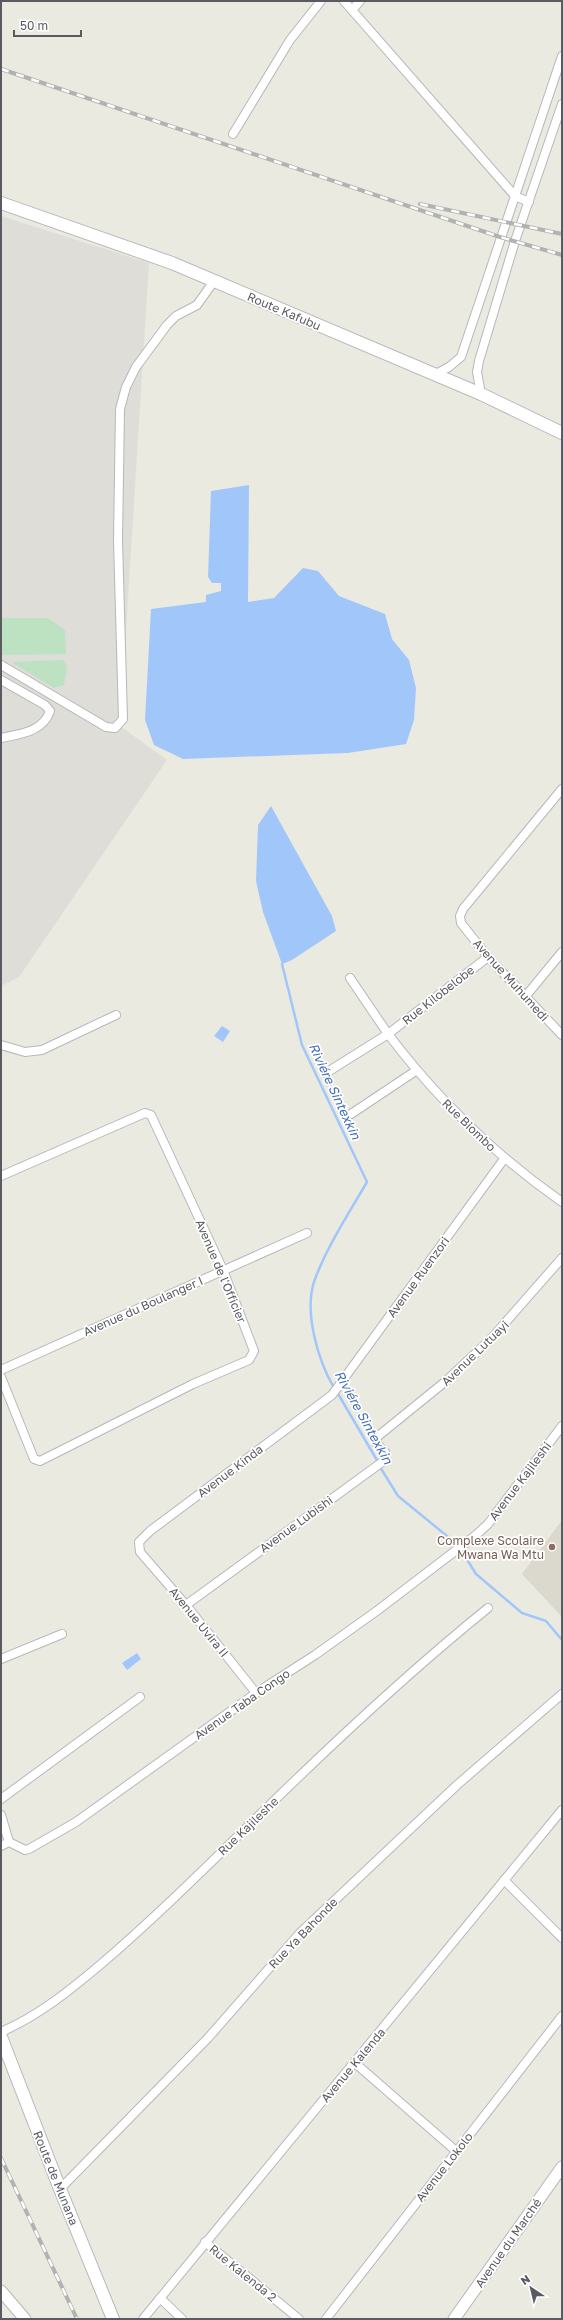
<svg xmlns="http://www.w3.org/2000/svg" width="563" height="2320" font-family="'Golos Text',sans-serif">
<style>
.industrial{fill:#deddd8}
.education{fill:#dbd9ce}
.green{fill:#bde2c2}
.water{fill:#a1c7fa}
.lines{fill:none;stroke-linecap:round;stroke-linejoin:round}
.stream{stroke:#a1c7fa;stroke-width:2.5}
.minor-casing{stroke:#b6b7bc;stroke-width:10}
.tertiary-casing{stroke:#b6b7bc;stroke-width:13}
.secondary-casing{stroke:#b6b8be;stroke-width:14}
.minor{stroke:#fff;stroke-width:8}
.tertiary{stroke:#fff;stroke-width:11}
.secondary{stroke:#fff;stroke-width:12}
.rail-casing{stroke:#b1b2b2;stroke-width:4}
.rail{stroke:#fff;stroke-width:2.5;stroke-dasharray:8;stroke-linecap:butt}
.education-dot{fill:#8d6e63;stroke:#fff;stroke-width:1.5}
.labels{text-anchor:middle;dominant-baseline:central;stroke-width:3.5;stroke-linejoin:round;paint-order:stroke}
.street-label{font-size:12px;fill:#595b60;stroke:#fff}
.education-label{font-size:12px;fill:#785e54;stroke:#fff;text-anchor:end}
.water-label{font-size:13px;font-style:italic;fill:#466fbb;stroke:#fff}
</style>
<rect width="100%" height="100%" fill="#ebeae0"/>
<path class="industrial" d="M1,216L149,263L120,726L167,760L19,977L1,986Z"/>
<path class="education" d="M562,1520V1617L522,1574Z"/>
<g class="green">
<path d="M1,618H48L65,630L66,654L1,655Z"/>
<path d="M63,660L67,666L64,685L54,688L11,662Z"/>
</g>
<g class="water">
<path d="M249,485L248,602L274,598L303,568L318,571L339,596L385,614L392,639L409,660L416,688L414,720L406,744L348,753L183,759L154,745L145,720L151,609L206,602V595L221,591V583H212L208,577L211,491Z"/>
<path d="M271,806L332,916L336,931L292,960L282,964L263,912L256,881L258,825Z"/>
<path d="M222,1026L230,1031L223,1042L214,1036Z"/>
<path d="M137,1653L141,1659L127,1670L122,1663Z"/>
</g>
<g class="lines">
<g class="stream">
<path d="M282,964L302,1045L367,1182C349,1213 328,1245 315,1279C303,1311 318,1360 334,1388"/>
<path d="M337,1392L378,1462"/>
<path d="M380,1467L398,1496L458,1545L476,1574L522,1613L546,1621L562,1640"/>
</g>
<defs>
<g id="minor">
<path d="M344,1L515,196L529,202"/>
<path d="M352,10L360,1"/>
<path d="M233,134L290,40L321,1"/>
<path d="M434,375L449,367L461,357L562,56"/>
<path d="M481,394L477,372L479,361L515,241L562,104"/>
<path d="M1,665L106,727L115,728L123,719L118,540L120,409L126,387L136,367L167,325L176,316L197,305L214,281"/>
<path d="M1,680L45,705L50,711C43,732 20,734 1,738"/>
<path d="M562,789L463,909L460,916L461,923L488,957L562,1035"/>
<path d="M488,957L388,1034C438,1100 495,1155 562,1202"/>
<path d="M525,997L562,952"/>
<path d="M1,1045L25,1052L42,1050L116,1015"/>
<path d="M326,1073L388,1034L350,978"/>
<path d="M351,1114L417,1070"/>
<path d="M1,1176L145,1113L151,1115L223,1270L254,1351L249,1360L193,1384L40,1461L34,1459L1,1377"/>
<path d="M1,1370L307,1233"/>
<path d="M186,1605L385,1460V1452L376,1443L377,1437L446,1381L490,1340L562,1258"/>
<path d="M1,1659L62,1634"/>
<path d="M256,1693L186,1605L140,1552L139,1542L150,1531L332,1395L504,1159"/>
<path d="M1,1799L140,1697"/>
<path d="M1,1815L9,1842"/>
<path d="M1,1846L9,1842L25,1850L29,1849L76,1822L256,1693L315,1655L378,1610L476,1535L488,1524L562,1426"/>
<path d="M504,1880L562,1938"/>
<path d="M1,2032C38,2016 69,1991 100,1965C148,1924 193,1880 238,1836C318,1757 400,1679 488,1608"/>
<path d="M355,2063L456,2151"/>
<path d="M60,2189L208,2038L300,1933L457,1785L562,1694"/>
<path d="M205,2242L299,2319"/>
<path d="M160,2298L182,2319"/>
<path d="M143,2319L562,1810"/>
<path d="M326,2319L562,2016"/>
</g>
<g id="tertiary">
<path d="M1,2291L25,2319"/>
<path d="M454,2319L562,2167"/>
</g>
<g id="secondary">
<path d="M1,203L172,263L481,394L562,433"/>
<path d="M1,2037L60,2189L113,2319"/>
</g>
</defs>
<use href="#minor" class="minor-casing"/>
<use href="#tertiary" class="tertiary-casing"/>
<use href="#secondary" class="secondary-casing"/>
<use href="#minor" class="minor"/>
<use href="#tertiary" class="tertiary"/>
<use href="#secondary" class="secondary"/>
<defs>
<g id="rail">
<path d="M1,69L500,237L562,255"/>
<path d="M420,204L562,234"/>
<path d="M1,2158L77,2319"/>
</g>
</defs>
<use href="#rail" class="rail-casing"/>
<use href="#rail" class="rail"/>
</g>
<circle class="education-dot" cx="552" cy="1547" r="4"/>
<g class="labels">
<g class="street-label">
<text transform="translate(284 311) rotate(23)">Route Kafubu</text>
<text transform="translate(511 980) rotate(48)">Avenue Muhumedi</text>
<text transform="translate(438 995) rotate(-38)">Rue Kilobelobe</text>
<text transform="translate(469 1125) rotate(44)">Rue Biombo</text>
<text transform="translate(221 1271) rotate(67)">Avenue de l'Officier</text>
<text transform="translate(418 1277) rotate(-54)">Avenue Ruenzori</text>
<text transform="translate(143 1306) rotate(-24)">Avenue du Boulanger I</text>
<text transform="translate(475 1353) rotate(-44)">Avenue Lutuayi</text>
<text transform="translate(230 1471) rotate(-37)">Avenue Kinda</text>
<text transform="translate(520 1481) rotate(-53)">Avenue Kajileshi</text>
<text transform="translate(296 1524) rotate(-36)">Avenue Lubishi</text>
<text transform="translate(199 1622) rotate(51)">Avenue Uvira II</text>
<text transform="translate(242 1704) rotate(-35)">Avenue Taba Congo</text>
<text transform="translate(248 1826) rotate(-44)">Rue Kajileshe</text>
<text transform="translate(303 1933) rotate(-46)">Rue Ya Bahonde</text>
<text transform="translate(353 2065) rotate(-50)">Avenue Kalenda</text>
<text transform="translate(444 2167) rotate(-52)">Avenue Lokolo</text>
<text transform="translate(56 2178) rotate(68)">Route de Munana</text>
<text transform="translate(508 2243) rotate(-55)">Avenue du Marché</text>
<text transform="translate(243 2273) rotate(39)">Rue Kalenda 2</text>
</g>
<g class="education-label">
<text x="544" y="1540">Complexe Scolaire<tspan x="544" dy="14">Mwana Wa Mtu</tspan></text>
</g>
<g class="water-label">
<text transform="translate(335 1091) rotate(65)">Riviére Sintexkin</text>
<text transform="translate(364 1417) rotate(61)">Riviére Sintexkin</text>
</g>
</g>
<rect width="563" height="2320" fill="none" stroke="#595b60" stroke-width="4"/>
<g transform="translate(531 2288) rotate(325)" stroke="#ffffff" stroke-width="3" paint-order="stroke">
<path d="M0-3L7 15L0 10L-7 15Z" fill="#595b60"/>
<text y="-6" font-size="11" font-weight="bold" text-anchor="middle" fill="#595b60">N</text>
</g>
<path d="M14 30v6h67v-6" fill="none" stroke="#595b60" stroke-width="2"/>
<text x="20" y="30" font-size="12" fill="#595b60" stroke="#ffffff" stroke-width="3" paint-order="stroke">50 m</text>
</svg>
